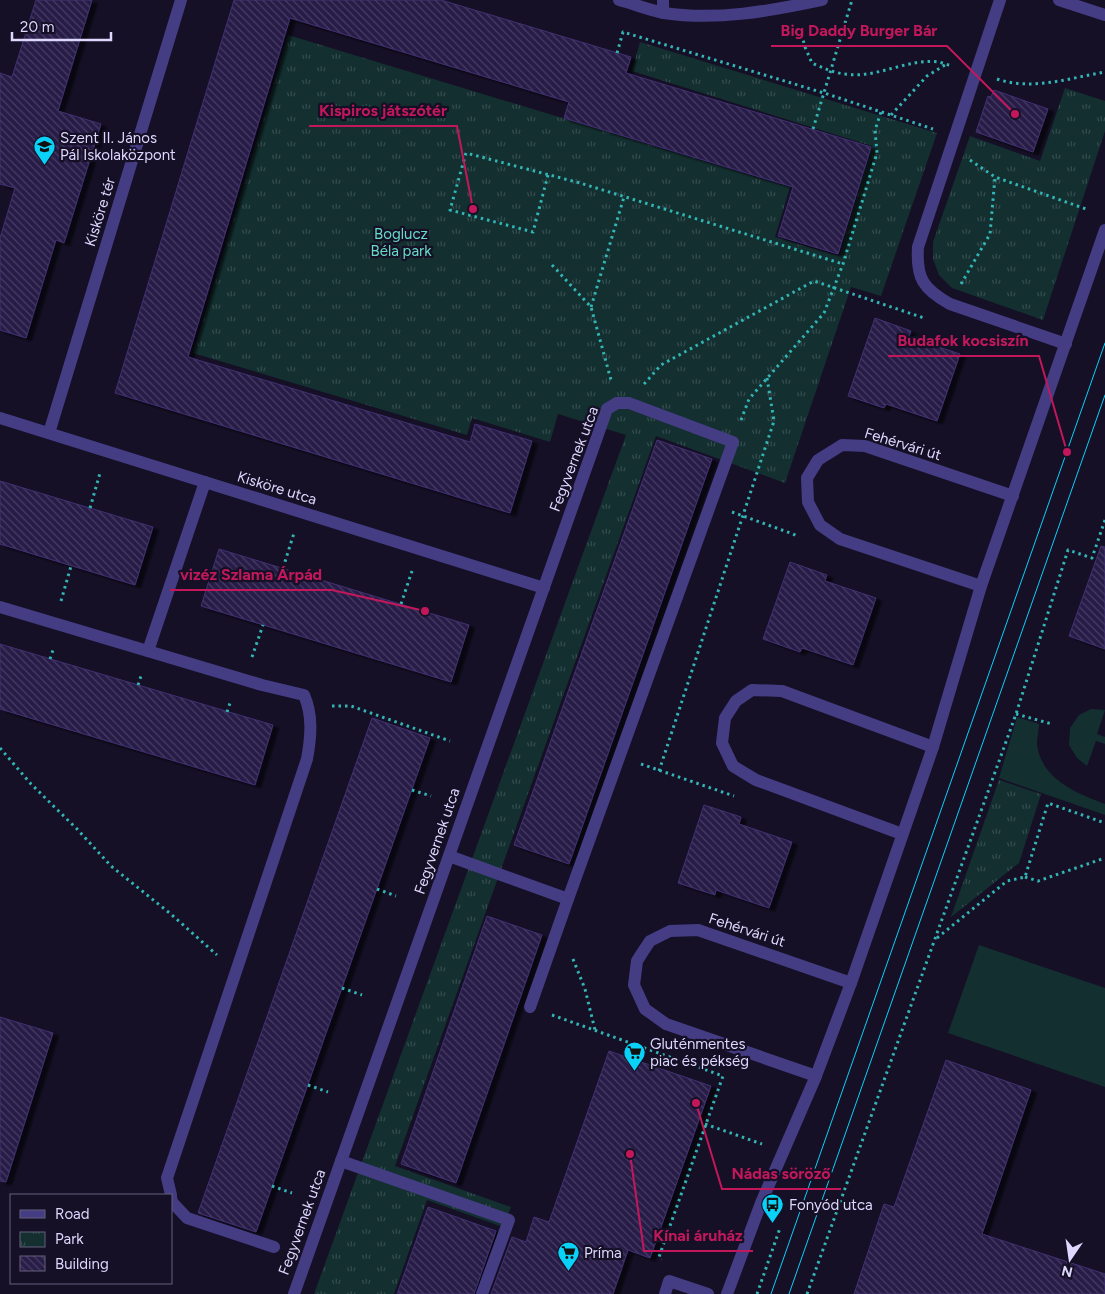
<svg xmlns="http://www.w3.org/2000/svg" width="1105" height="1294" font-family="Figtree,sans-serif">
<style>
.green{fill:#132f30}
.park{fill:url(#park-tufts)}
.building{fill:url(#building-back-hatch);stroke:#413072;filter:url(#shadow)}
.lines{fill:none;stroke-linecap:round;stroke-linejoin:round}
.path{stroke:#33b5b5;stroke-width:3;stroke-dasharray:2.5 4;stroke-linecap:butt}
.service{stroke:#443d84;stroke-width:12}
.minor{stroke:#443d84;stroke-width:12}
.tertiary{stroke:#443d84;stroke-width:12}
.tram{stroke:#09d1f7;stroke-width:1}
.labels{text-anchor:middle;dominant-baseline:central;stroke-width:4.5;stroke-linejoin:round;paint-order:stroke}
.poi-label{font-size:15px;fill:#ded7fe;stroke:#151026;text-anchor:start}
.street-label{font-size:15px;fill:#ded7fe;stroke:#151026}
.park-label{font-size:15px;fill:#64dcc6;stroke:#151026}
.leader{fill:none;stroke:#c2185b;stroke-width:2}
.callout-dot{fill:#c2185b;stroke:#151026;stroke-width:2}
.callout-label{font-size:16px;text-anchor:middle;font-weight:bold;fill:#c2185b;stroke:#151026;stroke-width:4.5;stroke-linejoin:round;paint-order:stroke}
</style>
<defs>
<pattern id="park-tufts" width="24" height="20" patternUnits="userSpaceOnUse" patternTransform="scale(1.25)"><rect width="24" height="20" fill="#132f30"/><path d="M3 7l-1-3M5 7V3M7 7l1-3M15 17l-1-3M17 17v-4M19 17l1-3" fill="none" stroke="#354c4f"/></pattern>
<pattern id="building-back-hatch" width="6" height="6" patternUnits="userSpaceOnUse" patternTransform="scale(1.25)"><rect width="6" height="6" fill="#281d47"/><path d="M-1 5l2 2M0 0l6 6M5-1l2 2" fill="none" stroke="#473d63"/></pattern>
<filter id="shadow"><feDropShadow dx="5.5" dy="3" stdDeviation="1" flood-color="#0009"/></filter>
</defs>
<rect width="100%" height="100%" fill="#151026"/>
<g class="green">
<path d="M1091,709L1105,710L1097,734L1105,737V744L1096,741L1087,766L1077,758L1069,745L1070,728L1079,715Z"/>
<path d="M1017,717L1039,724C1039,730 1037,738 1037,744C1041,779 1076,793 1105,804V815L999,778Z"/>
<path d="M979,945L1105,988V1087L948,1033Z"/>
</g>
<g class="park">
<path d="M288,35L790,187L775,237L839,256L872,146L632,71L640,42L937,133L881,296L851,287L785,483L656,436L395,1166L511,1207L503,1227L427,1200L394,1294H314L626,435L558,414L550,442L472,418L467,435L193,353Z"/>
<path d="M1065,88L1105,101V131L1043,320L952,288L939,275L933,259V242L970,136L1040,161Z"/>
<path d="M999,780L1041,794L1019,863L951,917Z"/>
</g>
<g class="building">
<path d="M36,0H92L58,111L101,124L64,243L56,240L26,338L0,330V238L15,188L0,184V73L12,77Z"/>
<path d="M234,0H441L631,57L626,73L871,147L838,254L778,236L793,187L564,118L569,102L290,18L188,357L470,442L475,424L532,441L510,513L115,393Z"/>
<path d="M994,90L1048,109L1033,152L976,132L988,96L991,97Z"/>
<path d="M875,318L911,331L909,337L960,354L937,421L886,404L884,408L848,396Z"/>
<path d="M657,440L712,459L569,864L514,845Z"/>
<path d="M0,481L153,527L135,585L0,544Z"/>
<path d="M1101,546L1105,547V649L1069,636Z"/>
<path d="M219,549L469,625L451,682L201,606Z"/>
<path d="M790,562L827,575L825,581L876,598L853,665L802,648L800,652L763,639Z"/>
<path d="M0,644L273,725L255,785L0,709Z"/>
<path d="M372,718L430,738L256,1232L198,1213Z"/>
<path d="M704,805L741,817L739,824L792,842L769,908L716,890L715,895L678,883Z"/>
<path d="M487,916L542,935L456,1183L401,1164Z"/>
<path d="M0,1017L53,1033L6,1182L0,1181Z"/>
<path d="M609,1051L711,1086L650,1258L628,1250L613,1294H491L512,1237L526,1242L534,1217L549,1222Z"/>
<path d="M946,1060L1031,1090L982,1234L1105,1274V1294H854L884,1204L894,1207Z"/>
<path d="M428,1207L496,1231L474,1294H397Z"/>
</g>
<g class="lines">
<g class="path">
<path d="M800,28L805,47L812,63C823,68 834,73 845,74C877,79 907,58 938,62C943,63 948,65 953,66"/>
<path d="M617,53L623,32L824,93L933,129"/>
<path d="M997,79C1033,91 1069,78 1105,72"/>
<path d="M891,115L927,76L945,65"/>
<path d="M813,129L852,0"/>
<path d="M970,160L995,177L1086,209"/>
<path d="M548,175L533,232L450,210L466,153L580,183L843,264"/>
<path d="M552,265L591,307L611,380"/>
<path d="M961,284L990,234L995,177"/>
<path d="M591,307L624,197"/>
<path d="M644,384L661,365L814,281L924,318"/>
<path d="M741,420L749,399L824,313L843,264L877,153L875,130L881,112"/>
<path d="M90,508L100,473"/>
<path d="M732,512L793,534L799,537"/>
<path d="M283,568L294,533"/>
<path d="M61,601L71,566"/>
<path d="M401,604L412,571"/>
<path d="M252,657L263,625"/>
<path d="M50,659L54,647"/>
<path d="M138,685L142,673"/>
<path d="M332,706H351L450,741"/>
<path d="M227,712L231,700"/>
<path d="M1016,714L1052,724"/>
<path d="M0,748L31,784L77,829L111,866L172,915L217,955"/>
<path d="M641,764L734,796"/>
<path d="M659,771L774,421L767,378"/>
<path d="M412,790L431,796"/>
<path d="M1025,877L1038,881L1105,858"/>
<path d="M377,889L396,896"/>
<path d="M937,938L1007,881L1025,877L1048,803L1105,823"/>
<path d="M573,959L585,989L595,1030"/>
<path d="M342,988L362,995"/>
<path d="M552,1015L723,1076L659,1257L661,1260"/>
<path d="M308,1085L328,1092"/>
<path d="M705,1124L762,1144"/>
<path d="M272,1186L292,1193"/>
<path d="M757,1294L780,1228"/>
<path d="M807,1294L1016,714L1068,550L1092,558L1105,520"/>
</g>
<g class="service">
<path d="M663,0V13"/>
<path d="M1000,0L918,247C916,278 923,289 950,304L1066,344"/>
<path d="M981,586L840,539L820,525L808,502L807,478L818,460L842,445L865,446L1013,496"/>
<path d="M0,607L262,685L304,695C313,715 311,737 307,759L167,1178L171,1195"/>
<path d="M148,651L205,482"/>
<path d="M902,834L756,780L733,766L722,743L725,718L736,701L752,690L782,691L933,747"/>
<path d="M449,856L568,899L733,442L629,403H617"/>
<path d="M530,1007L568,899"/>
<path d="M816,1076L666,1024L645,1009L634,985L637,961L642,953L650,941L670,931L698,930L851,983"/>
<path d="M341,1161L509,1220L482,1294"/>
<path d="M171,1197L172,1202L187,1218L274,1247"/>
<path d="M665,1294L669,1281L708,1294"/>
</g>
<g class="minor">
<path d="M619,0C634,4 649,10 664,13C716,21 771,11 822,0"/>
<path d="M1059,0L1105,15"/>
<path d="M0,418L544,588"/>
<path d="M49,433L181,0"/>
<path d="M294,1294L607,409L617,403"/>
</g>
<path class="tertiary" d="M727,1294L761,1203L816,1076L851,983L933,747L981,586L1105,230"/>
<g class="tram">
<path d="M771,1294L1105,343"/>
<path d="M789,1294L1105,395"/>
</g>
</g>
<defs>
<symbol id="school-pin" viewBox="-11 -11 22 30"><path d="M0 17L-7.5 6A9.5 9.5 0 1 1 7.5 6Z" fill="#09d1f7" stroke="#151026"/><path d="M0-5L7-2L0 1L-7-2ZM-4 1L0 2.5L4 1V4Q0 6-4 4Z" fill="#111"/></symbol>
<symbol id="supermarket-pin" viewBox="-11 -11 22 30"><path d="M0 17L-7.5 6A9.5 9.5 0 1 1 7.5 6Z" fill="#09d1f7" stroke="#151026"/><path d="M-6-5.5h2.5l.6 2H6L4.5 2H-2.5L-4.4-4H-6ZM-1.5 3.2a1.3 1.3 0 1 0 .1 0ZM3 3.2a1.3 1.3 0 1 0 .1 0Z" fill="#111"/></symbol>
<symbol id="bus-pin" viewBox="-11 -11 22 30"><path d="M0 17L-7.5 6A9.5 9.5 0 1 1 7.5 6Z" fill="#09d1f7" stroke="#151026"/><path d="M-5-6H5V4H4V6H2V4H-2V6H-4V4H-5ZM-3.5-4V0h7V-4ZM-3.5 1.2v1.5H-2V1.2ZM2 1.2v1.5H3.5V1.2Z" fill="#111"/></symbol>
</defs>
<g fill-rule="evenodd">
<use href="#school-pin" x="32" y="134" width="25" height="34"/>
<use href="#supermarket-pin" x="622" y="1040" width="25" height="34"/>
<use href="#bus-pin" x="760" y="1192" width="25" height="34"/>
<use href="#supermarket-pin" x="556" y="1240" width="25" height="34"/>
</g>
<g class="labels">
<g class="poi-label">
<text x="60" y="138">Szent II. János<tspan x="60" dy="17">Pál Iskolaközpont</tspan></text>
<text x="650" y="1044">Gluténmentes<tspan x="650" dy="17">piac és pékség</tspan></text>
<text x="789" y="1205">Fonyód utca</text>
<text x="584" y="1253">Príma</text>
</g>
<g class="street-label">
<text transform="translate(100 212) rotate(-73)">Kisköre tér</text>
<text transform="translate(903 444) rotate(17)">Fehérvári út</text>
<text transform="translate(574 459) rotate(-69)">Fegyvernek utca</text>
<text transform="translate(277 488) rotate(17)">Kisköre utca</text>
<text transform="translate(437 841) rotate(-71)">Fegyvernek utca</text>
<text transform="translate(747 930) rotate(18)">Fehérvári út</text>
<text transform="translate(302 1222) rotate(-70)">Fegyvernek utca</text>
</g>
<g class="park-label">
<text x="401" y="234">Boglucz<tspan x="401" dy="17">Béla park</tspan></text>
</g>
</g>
<path class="leader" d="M1015 114L947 46H771M473 209L457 126H309M1067 452L1039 356H888M425 611L332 590H170M696 1103L722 1189H841M630 1154L644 1251H753"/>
<g class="callout-dot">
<circle cx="1015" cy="114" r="5"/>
<circle cx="473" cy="209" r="5"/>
<circle cx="1067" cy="452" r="5"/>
<circle cx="425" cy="611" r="5"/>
<circle cx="696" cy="1103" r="5"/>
<circle cx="630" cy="1154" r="5"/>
</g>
<g class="callout-label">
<text x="859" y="36">Big Daddy Burger Bár</text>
<text x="383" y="116">Kispiros játszótér</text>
<text x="963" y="346">Budafok kocsiszín</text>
<text x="251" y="580">vizéz Szlama Árpád</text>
<text x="781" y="1179">Nádas söröző</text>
<text x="698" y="1241">Kínai áruház</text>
</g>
<rect x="10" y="1194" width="162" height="90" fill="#151026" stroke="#65607c"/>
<rect x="20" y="1210" width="25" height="8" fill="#443d84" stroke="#65607c"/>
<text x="55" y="1219" font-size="15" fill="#ded7fe">Road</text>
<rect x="20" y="1232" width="25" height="15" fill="url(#park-tufts)" stroke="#65607c"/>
<text x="55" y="1244" font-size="15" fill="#ded7fe">Park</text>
<rect x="20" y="1256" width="25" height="15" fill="url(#building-back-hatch)" stroke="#65607c"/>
<text x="55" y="1269" font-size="15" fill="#ded7fe">Building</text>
<g transform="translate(1070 1259) rotate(193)" stroke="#151026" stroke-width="4" paint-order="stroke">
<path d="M0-4L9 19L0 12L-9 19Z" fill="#ded7fe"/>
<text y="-8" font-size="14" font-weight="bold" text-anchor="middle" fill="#ded7fe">N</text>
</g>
<path d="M12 32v8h99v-8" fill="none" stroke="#ded7fe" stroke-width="2.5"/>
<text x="20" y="32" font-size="15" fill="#ded7fe" stroke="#151026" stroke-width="4" paint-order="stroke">20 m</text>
</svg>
